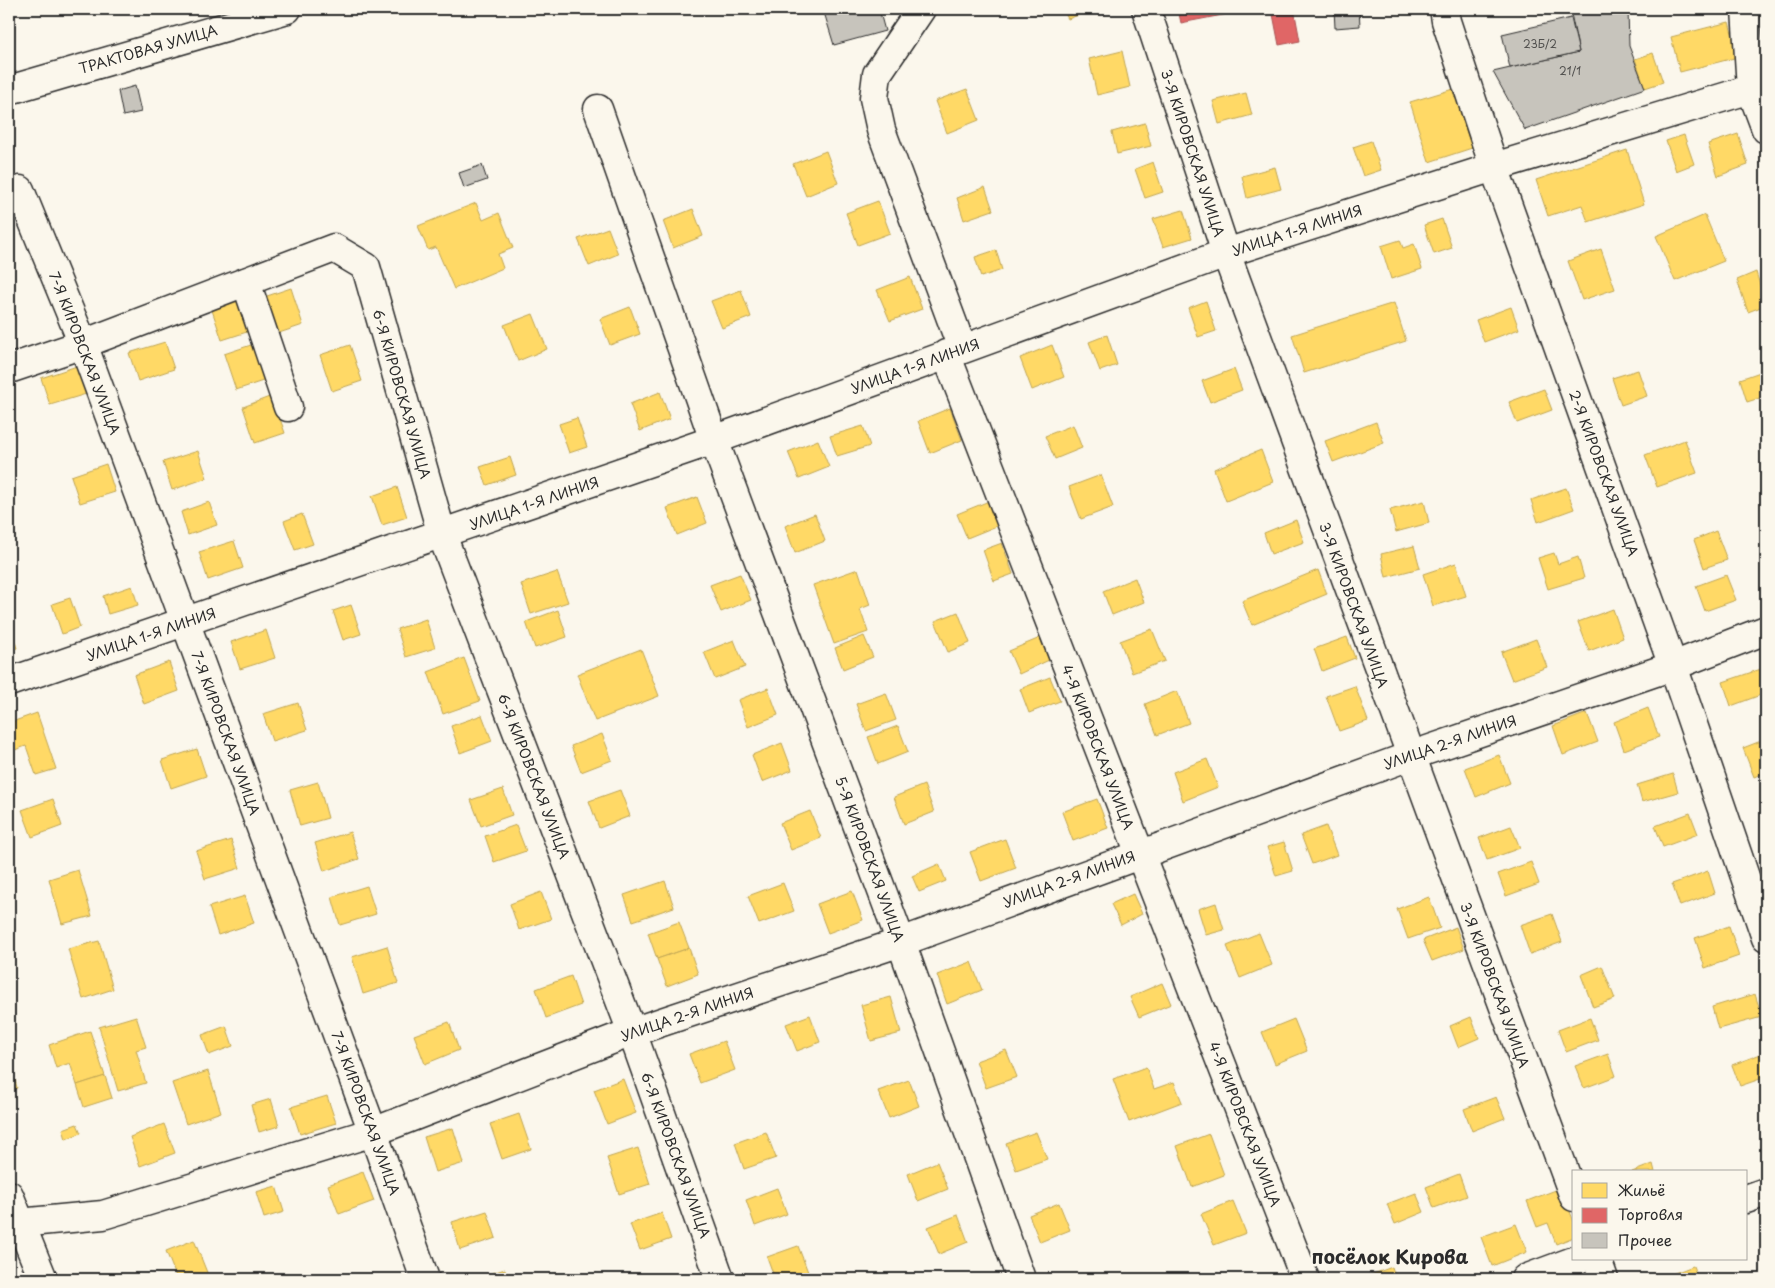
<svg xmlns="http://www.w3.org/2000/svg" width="1775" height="1288" font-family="'Playpen Sans',sans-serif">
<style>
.homes{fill:#ffd966;stroke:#bfa554}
.shops{fill:#e06666;stroke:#aa5454}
.building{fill:#c7c4bc;stroke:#2b2b2b}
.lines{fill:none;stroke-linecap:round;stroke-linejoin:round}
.minor-casing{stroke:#2b2b2b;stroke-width:31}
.major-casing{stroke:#2b2b2b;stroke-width:31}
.minor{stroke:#fbf7ec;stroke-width:28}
.major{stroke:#fbf7ec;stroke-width:28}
.labels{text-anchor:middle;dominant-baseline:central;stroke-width:5;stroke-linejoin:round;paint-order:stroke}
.number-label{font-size:11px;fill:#52514f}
.street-label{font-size:14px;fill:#2b2b2b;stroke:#fbf7ec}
.district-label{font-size:19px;font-weight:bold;fill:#2b2b2b;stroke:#fbf7ec}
</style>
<rect width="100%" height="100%" fill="#fbf7ec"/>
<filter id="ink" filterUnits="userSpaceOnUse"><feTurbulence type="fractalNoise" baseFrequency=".02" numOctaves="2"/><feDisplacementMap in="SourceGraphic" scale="10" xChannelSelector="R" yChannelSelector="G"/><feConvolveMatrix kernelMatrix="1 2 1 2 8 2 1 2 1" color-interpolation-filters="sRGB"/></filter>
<g filter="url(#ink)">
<g class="homes">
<path d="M1063,9H1094L1068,19Z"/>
<path d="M1729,22L1738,57L1680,72L1671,37Z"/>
<path d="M1122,51L1130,87L1097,95L1089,59Z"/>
<path d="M1653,53L1663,82L1645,88L1635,59Z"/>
<path d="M967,89L979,120L947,133L935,101Z"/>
<path d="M1453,89L1472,148L1429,162L1410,102Z"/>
<path d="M1246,93L1252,115L1219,124L1213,101Z"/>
<path d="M1145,123L1151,146L1117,154L1112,132Z"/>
<path d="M1738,134L1748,165L1718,176L1708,144Z"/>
<path d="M1684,135L1694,164L1676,171L1666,141Z"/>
<path d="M1371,141L1381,170L1363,176L1353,147Z"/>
<path d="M1627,150L1644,204L1588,222L1582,205L1548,216L1536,180Z"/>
<path d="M826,151L838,183L806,196L793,164Z"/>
<path d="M1153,162L1163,192L1145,198L1135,169Z"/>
<path d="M1275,167L1281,189L1247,198L1242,176Z"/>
<path d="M985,187L993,210L964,220L957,198Z"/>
<path d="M878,201L890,233L858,245L846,213Z"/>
<path d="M476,203L483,220L499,213L513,248L498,254L503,268L454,289L436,247L428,250L418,226Z"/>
<path d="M693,209L703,236L673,248L663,221Z"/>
<path d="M1183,210L1192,238L1163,247L1153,219Z"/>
<path d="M1705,215L1724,261L1675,281L1656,236Z"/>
<path d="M1442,219L1452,248L1434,254L1424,225Z"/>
<path d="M608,228L618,254L589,266L578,239Z"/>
<path d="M1400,240L1403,248L1414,244L1422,269L1391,279L1381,246Z"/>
<path d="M1601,249L1615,289L1582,300L1568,261Z"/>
<path d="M996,250L1002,270L981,277L975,257Z"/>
<path d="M1756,272L1766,305L1748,312L1737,280Z"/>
<path d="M910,277L922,309L890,321L877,290Z"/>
<path d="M291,288L303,325L273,335L261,298Z"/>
<path d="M741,290L751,317L722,328L711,301Z"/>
<path d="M240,294L253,330L222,340L210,304Z"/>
<path d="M1206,301L1216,331L1198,337L1188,308Z"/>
<path d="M1394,303L1406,341L1304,373L1292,335Z"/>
<path d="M630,307L640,334L610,345L600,319Z"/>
<path d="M1511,307L1519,329L1484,342L1476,320Z"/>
<path d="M533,314L547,349L518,361L504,325Z"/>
<path d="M1107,335L1117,365L1100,371L1089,342Z"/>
<path d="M165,342L174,369L138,381L129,353Z"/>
<path d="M254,344L266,380L236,390L224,354Z"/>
<path d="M350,345L362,381L332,391L320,355Z"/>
<path d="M1052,345L1064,377L1032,390L1020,358Z"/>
<path d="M77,366L86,394L50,405L41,378Z"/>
<path d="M1234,369L1242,390L1210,402L1202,381Z"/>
<path d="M1638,370L1647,396L1621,405L1612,378Z"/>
<path d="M1766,370V396L1747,402L1740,379Z"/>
<path d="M1544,389L1552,410L1517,423L1509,402Z"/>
<path d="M660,392L670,419L640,431L630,404Z"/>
<path d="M272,396L285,433L255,443L243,407Z"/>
<path d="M950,408L962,440L930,453L918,421Z"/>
<path d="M577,418L587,447L569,453L559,424Z"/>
<path d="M1376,422L1384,443L1333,462L1325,441Z"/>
<path d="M1073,425L1082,448L1055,459L1045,436Z"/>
<path d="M863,426L870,446L837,456L830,436Z"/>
<path d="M818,440L829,467L799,479L788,452Z"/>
<path d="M1685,440L1697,473L1657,487L1645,455Z"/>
<path d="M1261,450L1273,482L1226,501L1214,469Z"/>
<path d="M198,451L207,478L172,490L163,462Z"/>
<path d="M510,457L516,475L487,485L480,467Z"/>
<path d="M106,464L115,492L80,503L71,476Z"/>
<path d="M1101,475L1113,507L1081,519L1069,487Z"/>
<path d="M397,487L407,517L382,525L372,496Z"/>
<path d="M1566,488L1574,509L1538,522L1531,500Z"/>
<path d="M697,497L707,523L677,535L667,508Z"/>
<path d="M989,501L999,525L967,538L957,514Z"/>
<path d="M1424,501L1429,523L1396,532L1390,510Z"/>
<path d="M209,502L217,525L188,535L181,512Z"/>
<path d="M302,514L313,544L295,550L284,521Z"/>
<path d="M815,514L825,541L795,553L785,526Z"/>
<path d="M1296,520L1304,542L1271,554L1264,533Z"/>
<path d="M1716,531L1727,560L1704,568L1694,540Z"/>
<path d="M234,541L243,568L208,580L199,552Z"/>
<path d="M1002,543L1013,574L994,581L983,550Z"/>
<path d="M1414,546L1420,568L1386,577L1381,554Z"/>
<path d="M1554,553L1558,564L1578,557L1584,578L1548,589L1538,558Z"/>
<path d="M1456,563L1466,596L1433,606L1423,574Z"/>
<path d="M858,569L870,605L860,609L868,632L834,644L813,585Z"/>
<path d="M1318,570L1327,594L1252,625L1242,601Z"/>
<path d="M557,572L568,602L531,614L521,584Z"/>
<path d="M740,574L751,600L721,612L710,585Z"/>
<path d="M1726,575L1736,600L1705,611L1696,586Z"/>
<path d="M1135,578L1144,602L1112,615L1103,591Z"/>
<path d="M132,586L138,605L108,614L103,596Z"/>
<path d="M70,598L80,627L62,634L52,604Z"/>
<path d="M351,605L361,634L343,640L333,611Z"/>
<path d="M1613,609L1623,638L1589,651L1578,622Z"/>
<path d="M558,610L567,637L535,648L526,622Z"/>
<path d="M958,612L970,643L948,652L935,621Z"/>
<path d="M426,619L435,648L406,657L397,629Z"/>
<path d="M9,624L17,648L9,651Z"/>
<path d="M1152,629L1165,661L1132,673L1120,641Z"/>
<path d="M266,630L275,658L240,669L231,642Z"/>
<path d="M864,636L873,657L843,669L835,648Z"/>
<path d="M1347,637L1355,658L1322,671L1314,649Z"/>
<path d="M1040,638L1049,660L1019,674L1009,651Z"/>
<path d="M1536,639L1547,667L1512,680L1501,652Z"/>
<path d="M734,640L745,667L715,679L704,652Z"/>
<path d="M641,649L659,696L595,721L577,674Z"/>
<path d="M464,658L480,701L443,714L428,672Z"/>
<path d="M169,662L179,691L144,704L134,675Z"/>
<path d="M1761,669L1766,684V693L1731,706L1723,682Z"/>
<path d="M1050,677L1060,701L1029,713L1020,689Z"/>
<path d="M1355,686L1368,721L1339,731L1326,696Z"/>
<path d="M768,688L778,715L748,727L738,700Z"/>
<path d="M1177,691L1189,723L1157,735L1145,704Z"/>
<path d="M886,693L896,720L866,731L856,704Z"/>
<path d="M298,703L307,730L272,741L263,714Z"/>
<path d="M1648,708L1659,737L1624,750L1614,722Z"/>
<path d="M37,713L56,769L36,775L26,746L9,752V723Z"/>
<path d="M1587,713L1598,742L1563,755L1553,726Z"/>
<path d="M482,715L492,741L460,753L451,726Z"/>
<path d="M898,726L908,752L878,764L868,737Z"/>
<path d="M602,734L612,760L581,772L571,746Z"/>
<path d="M1766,739V772L1754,777L1743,748Z"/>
<path d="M782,743L792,770L762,782L752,755Z"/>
<path d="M197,749L206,776L171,788L162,760Z"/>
<path d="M1499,755L1510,783L1476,797L1465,768Z"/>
<path d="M1207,759L1218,787L1183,801L1173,772Z"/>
<path d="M1673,774L1678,792L1642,802L1637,785Z"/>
<path d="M318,782L328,818L300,826L290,790Z"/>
<path d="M924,785L934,812L904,824L894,797Z"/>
<path d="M503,789L512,815L481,826L471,800Z"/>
<path d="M620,790L630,816L599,828L589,801Z"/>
<path d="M53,799L62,826L32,837L22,810Z"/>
<path d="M1097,799L1108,828L1073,841L1062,812Z"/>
<path d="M810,811L821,838L791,850L780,823Z"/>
<path d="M1690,813L1698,834L1663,847L1655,826Z"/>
<path d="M516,825L526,851L494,862L485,836Z"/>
<path d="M1326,826L1337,855L1312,864L1301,835Z"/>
<path d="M1511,826L1520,848L1487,860L1479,838Z"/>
<path d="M350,832L359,859L324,871L315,843Z"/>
<path d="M1005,839L1016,868L981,881L970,852Z"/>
<path d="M231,840L240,868L205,879L196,851Z"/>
<path d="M1284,842L1293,871L1276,876L1267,847Z"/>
<path d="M1531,862L1539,884L1506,896L1498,874Z"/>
<path d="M939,864L946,881L919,892L912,876Z"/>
<path d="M78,870L92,916L62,924L49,879Z"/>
<path d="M1708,871L1715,893L1680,906L1672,884Z"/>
<path d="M665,881L674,907L633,921L624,895Z"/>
<path d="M783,883L794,911L759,924L748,896Z"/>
<path d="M367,886L376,914L340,925L332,897Z"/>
<path d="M852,891L863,920L828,933L817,904Z"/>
<path d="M541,892L551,919L519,930L510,904Z"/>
<path d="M1133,894L1142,914L1121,925L1111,904Z"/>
<path d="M245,896L254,923L218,935L209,907Z"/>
<path d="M1429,897L1440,928L1408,939L1397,909Z"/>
<path d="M1216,903L1224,930L1206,935L1198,909Z"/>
<path d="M1552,914L1562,942L1530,954L1520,925Z"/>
<path d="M679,922L689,948L657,959L648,933Z"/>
<path d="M1729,926L1739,956L1705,968L1695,938Z"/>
<path d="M1456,927L1464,949L1432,961L1423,940Z"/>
<path d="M1259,933L1272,965L1240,978L1227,946Z"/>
<path d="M99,941L113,989L83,999L68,949Z"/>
<path d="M387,946L398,983L363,994L352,957Z"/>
<path d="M689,948L698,974L667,986L657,959Z"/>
<path d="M971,962L982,990L947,1004L937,975Z"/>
<path d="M1602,966L1615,999L1593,1007L1581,975Z"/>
<path d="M571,976L581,1005L546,1018L536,989Z"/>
<path d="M1162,983L1171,1004L1139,1017L1130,997Z"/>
<path d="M1755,994L1762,1017L1718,1029L1712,1007Z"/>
<path d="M891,997L901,1033L871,1041L861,1005Z"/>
<path d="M810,1015L820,1042L797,1051L786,1024Z"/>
<path d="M136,1016L146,1047L136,1050L146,1083L118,1091L99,1027Z"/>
<path d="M1471,1017L1479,1038L1458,1047L1450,1026Z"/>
<path d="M1590,1018L1598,1040L1566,1052L1558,1030Z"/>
<path d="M1294,1019L1307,1051L1275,1064L1262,1032Z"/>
<path d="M449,1022L459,1050L425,1064L414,1035Z"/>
<path d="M226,1026L233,1046L209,1055L202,1035Z"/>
<path d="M90,1031L105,1076L77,1085L70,1063L56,1068L49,1045Z"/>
<path d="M724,1041L735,1070L700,1083L689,1054Z"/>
<path d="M1006,1050L1017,1077L986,1088L976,1061Z"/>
<path d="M1766,1052V1077L1740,1086L1732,1065Z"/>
<path d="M1608,1054L1616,1076L1584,1088L1575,1066Z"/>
<path d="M1146,1067L1154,1089L1174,1082L1182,1102L1129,1122L1113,1079Z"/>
<path d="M208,1071L221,1112L186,1124L172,1083Z"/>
<path d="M105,1076L112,1098L84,1107L77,1085Z"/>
<path d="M14,1077L17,1088L9,1091V1078Z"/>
<path d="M623,1079L636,1113L607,1124L594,1090Z"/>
<path d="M909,1080L919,1106L889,1118L878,1091Z"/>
<path d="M327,1096L336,1123L300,1134L291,1107Z"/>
<path d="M1496,1097L1505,1118L1472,1131L1464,1109Z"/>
<path d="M271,1099L279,1126L259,1132L251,1105Z"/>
<path d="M519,1114L531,1149L502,1159L490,1124Z"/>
<path d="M77,1124L81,1133L66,1139L63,1129Z"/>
<path d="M164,1124L175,1153L140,1166L130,1137Z"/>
<path d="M453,1128L464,1163L435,1172L424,1137Z"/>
<path d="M766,1132L776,1158L744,1169L735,1143Z"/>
<path d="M1036,1132L1047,1159L1016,1170L1006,1143Z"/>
<path d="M1209,1134L1224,1175L1192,1187L1177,1146Z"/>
<path d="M638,1148L650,1184L619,1194L607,1158Z"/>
<path d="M937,1162L948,1189L918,1201L908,1174Z"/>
<path d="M1653,1164L1655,1172H1632Z"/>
<path d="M363,1172L374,1201L339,1214L328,1185Z"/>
<path d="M1459,1174L1467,1196L1434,1208L1426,1187Z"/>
<path d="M276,1186L284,1212L264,1218L256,1192Z"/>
<path d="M777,1188L787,1214L755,1226L746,1200Z"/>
<path d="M1561,1188L1574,1222V1237L1556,1244L1548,1223L1537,1227L1527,1201Z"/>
<path d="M1416,1193L1424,1212L1395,1224L1387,1204Z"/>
<path d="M1233,1201L1246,1233L1214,1245L1201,1214Z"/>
<path d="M1059,1203L1070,1230L1040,1242L1029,1215Z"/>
<path d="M487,1211L496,1238L460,1250L452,1222Z"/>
<path d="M662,1213L671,1239L640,1250L630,1224Z"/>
<path d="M958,1215L968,1242L939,1254L928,1227Z"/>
<path d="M1516,1224L1527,1252L1492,1266L1481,1237Z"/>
<path d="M194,1240L208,1275L197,1279H177L166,1251Z"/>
<path d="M798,1246L808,1272L787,1279H775L767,1257Z"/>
<path d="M1693,1266L1698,1279H1659Z"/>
<path d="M1392,1267L1396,1279H1360Z"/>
<path d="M505,1269L508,1279H474Z"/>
</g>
<g class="shops">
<path d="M1178,9H1254L1181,23Z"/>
<path d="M1272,9H1294L1300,41L1279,45Z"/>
</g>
<g class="building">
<path d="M823,9H879L885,31L834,45Z"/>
<path d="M1334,9H1359L1360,26L1335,28Z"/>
<path d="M1570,9H1628L1629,46L1645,88L1525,130L1493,72L1579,52Z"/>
<path d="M1571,18L1579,52L1510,68L1502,34Z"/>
<path d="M135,86L141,112L123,116L118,91Z"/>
<path d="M482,165L487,180L464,188L459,173Z"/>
</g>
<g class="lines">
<defs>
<g id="minor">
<path d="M921,9L877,74L874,98L881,130L962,348"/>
<path d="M1146,9L1226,253L1574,1197"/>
<path d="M1444,9L1446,21L1494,167L1673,666L1766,938"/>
<path d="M1751,89L1766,129"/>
<path d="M598,109L714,440L901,942L1021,1279"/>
<path d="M20,190L83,344L373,1132L425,1279"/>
<path d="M246,282L288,407"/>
<path d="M946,354L1305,1279"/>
<path d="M9,369L83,344L334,248L366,267L442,535L632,1032L720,1279"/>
<path d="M9,682L714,440L1226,253L1494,167L1751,89L1746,9"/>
<path d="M1746,1199L1766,1192"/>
<path d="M19,1223L103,1215L373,1132L632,1032L901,942L1410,756L1673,666L1766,630"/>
<path d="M1597,1259L1604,1279"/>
<path d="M1525,1279L1579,1259"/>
</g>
<g id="major">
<path d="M9,90L287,9"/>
<path d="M9,1195L43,1279"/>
</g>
</defs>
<use href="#minor" class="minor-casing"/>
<use href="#major" class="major-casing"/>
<use href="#minor" class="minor"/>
<use href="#major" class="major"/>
</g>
</g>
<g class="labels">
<g class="number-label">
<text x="1540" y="43">23Б/2</text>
<text x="1570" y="70">21/1</text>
</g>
<g class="street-label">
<text transform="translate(148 49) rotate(-16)">ТРАКТОВАЯ УЛИЦА</text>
<text transform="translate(1193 153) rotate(72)">3-Я КИРОВСКАЯ УЛИЦА</text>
<text transform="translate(1297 230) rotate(-18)">УЛИЦА 1-Я ЛИНИЯ</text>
<text transform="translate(85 353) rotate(69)">7-Я КИРОВСКАЯ УЛИЦА</text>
<text transform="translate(915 366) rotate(-20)">УЛИЦА 1-Я ЛИНИЯ</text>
<text transform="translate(402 394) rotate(74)">6-Я КИРОВСКАЯ УЛИЦА</text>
<text transform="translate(1604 473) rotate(70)">2-Я КИРОВСКАЯ УЛИЦА</text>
<text transform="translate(534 503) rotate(-19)">УЛИЦА 1-Я ЛИНИЯ</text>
<text transform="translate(1354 605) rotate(70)">3-Я КИРОВСКАЯ УЛИЦА</text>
<text transform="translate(151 634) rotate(-19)">УЛИЦА 1-Я ЛИНИЯ</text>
<text transform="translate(226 733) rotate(70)">7-Я КИРОВСКАЯ УЛИЦА</text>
<text transform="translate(1450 742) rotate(-19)">УЛИЦА 2-Я ЛИНИЯ</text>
<text transform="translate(1098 747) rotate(69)">4-Я КИРОВСКАЯ УЛИЦА</text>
<text transform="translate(534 776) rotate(69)">6-Я КИРОВСКАЯ УЛИЦА</text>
<text transform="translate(870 859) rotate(70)">5-Я КИРОВСКАЯ УЛИЦА</text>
<text transform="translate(1069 879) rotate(-20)">УЛИЦА 2-Я ЛИНИЯ</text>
<text transform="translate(1495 985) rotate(70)">3-Я КИРОВСКАЯ УЛИЦА</text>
<text transform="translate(687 1014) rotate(-19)">УЛИЦА 2-Я ЛИНИЯ</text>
<text transform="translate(366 1113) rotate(70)">7-Я КИРОВСКАЯ УЛИЦА</text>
<text transform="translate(1245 1124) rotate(69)">4-Я КИРОВСКАЯ УЛИЦА</text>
<text transform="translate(676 1155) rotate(70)">6-Я КИРОВСКАЯ УЛИЦА</text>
</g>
<g class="district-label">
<text x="1390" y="1256">посёлок Кирова</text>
</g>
</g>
<rect width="1775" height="1288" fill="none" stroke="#fbf7ec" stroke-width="30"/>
<rect x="15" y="15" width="1745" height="1258" fill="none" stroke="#2b2b2b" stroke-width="2" filter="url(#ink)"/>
<rect x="1572" y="1170" width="175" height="90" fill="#fbf7ec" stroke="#a8a59f"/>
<rect x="1582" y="1183" width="25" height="15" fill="#ffd966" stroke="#a8a59f"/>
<text x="1618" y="1196" font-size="15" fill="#2b2b2b">Жильё</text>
<rect x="1582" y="1208" width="25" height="15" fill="#e06666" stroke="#a8a59f"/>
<text x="1618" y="1220" font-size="15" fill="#2b2b2b">Торговля</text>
<rect x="1582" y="1233" width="25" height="15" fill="#c7c4bc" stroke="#a8a59f"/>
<text x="1618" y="1246" font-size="15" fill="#2b2b2b">Прочее</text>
</svg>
